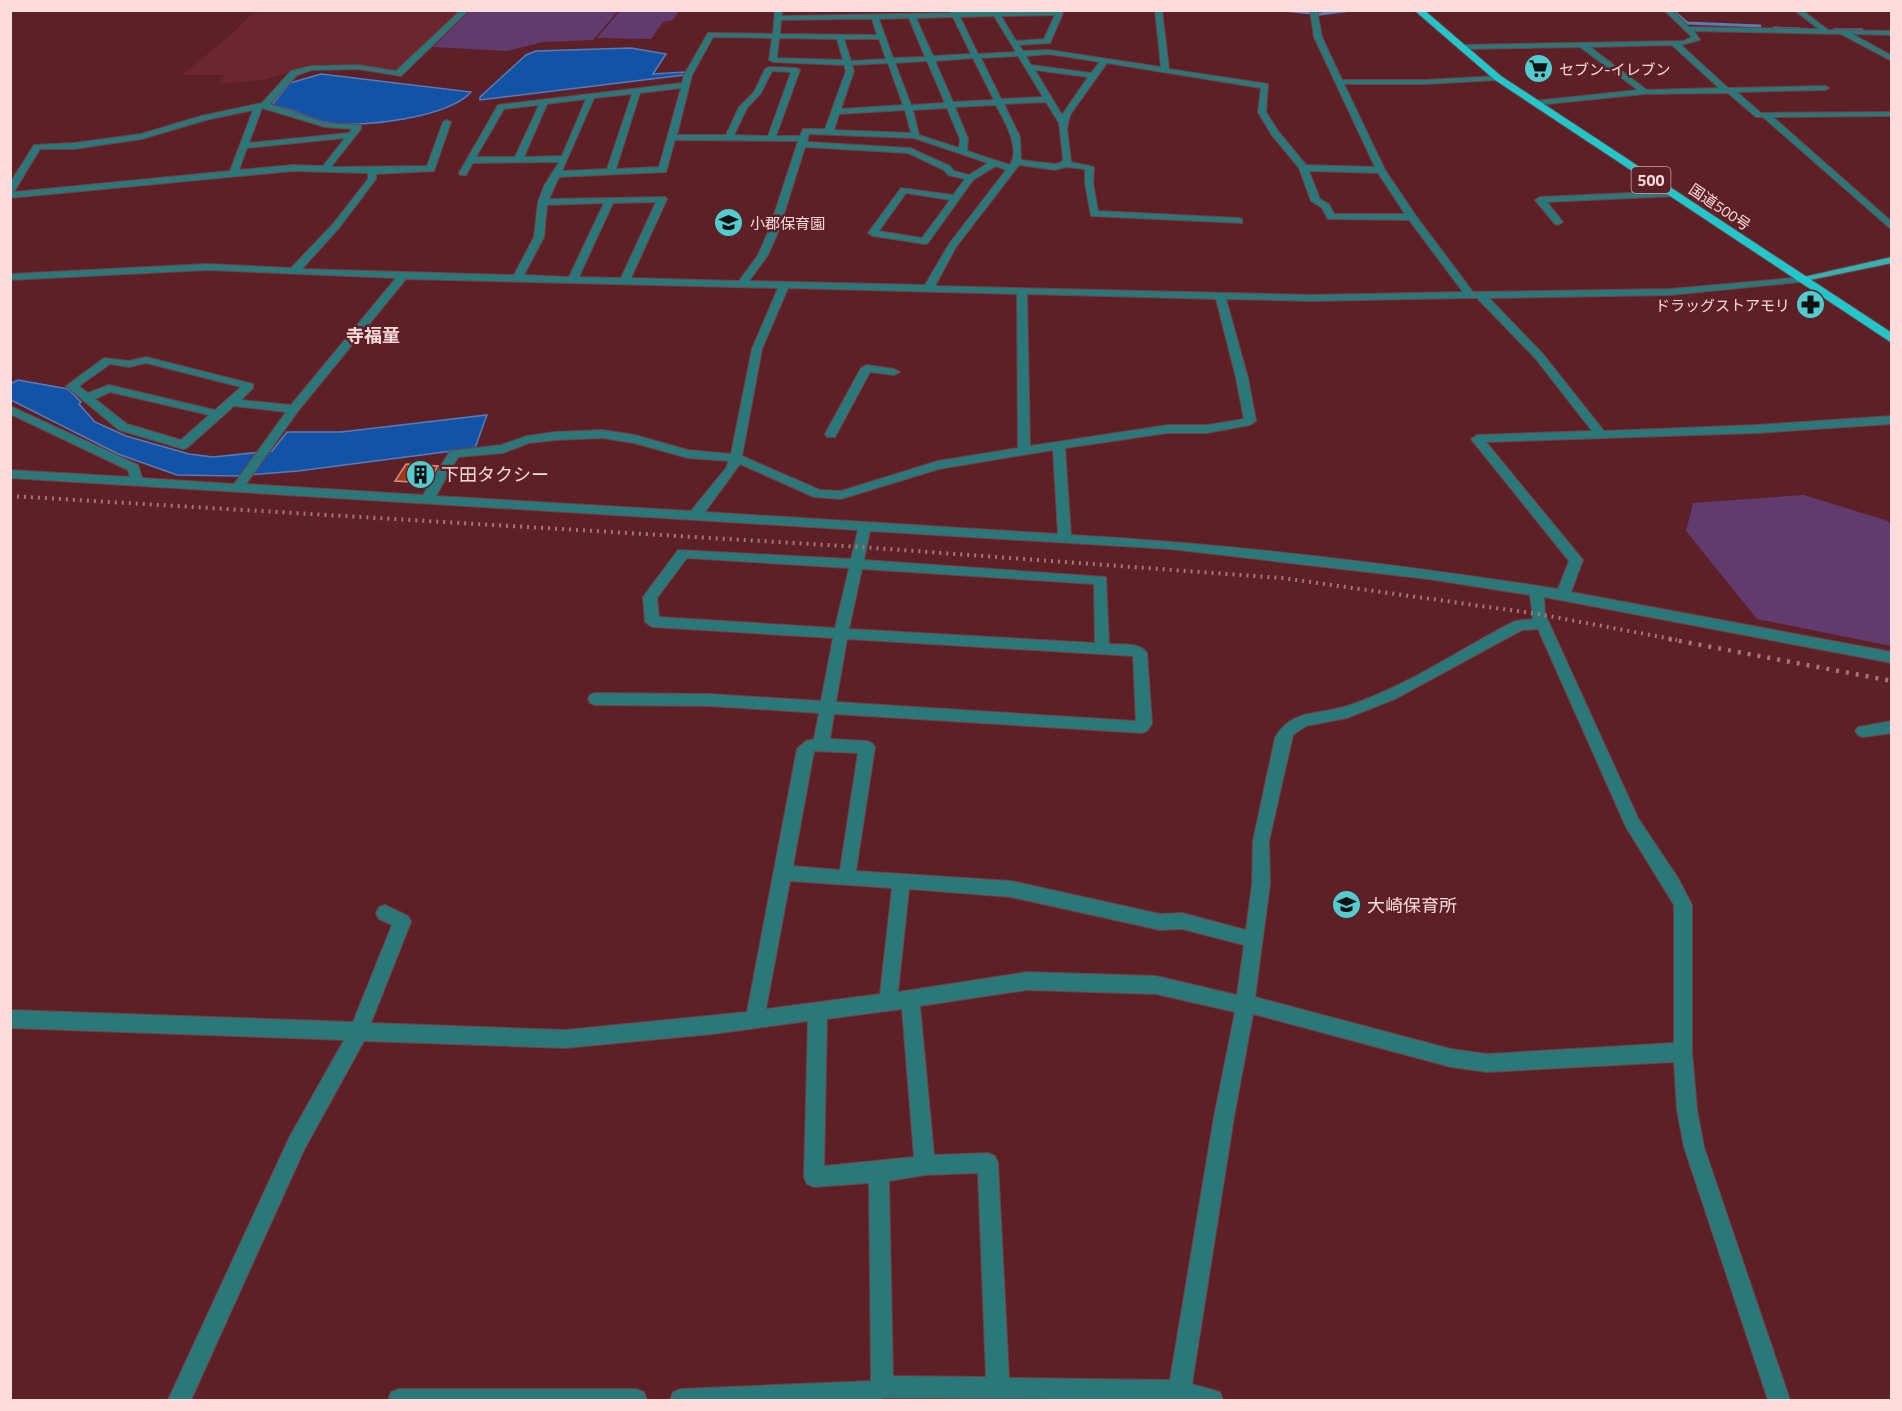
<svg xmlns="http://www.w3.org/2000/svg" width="1902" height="1411" font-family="'Titillium Web','Noto Sans JP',sans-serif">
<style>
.built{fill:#6b262e}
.green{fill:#613a6e}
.water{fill:#1253a6;stroke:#587cb6;stroke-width:1.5}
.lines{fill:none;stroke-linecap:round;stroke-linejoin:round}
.stream{stroke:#587cb6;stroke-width:3}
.building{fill:#a23917;stroke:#d48f7b;stroke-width:1.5}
.minor-casing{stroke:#763e43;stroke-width:2}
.major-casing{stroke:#763e43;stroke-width:2}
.highway-casing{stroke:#763e43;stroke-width:2}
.minor{fill:#2a787a;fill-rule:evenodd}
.major{fill:#34b1b3;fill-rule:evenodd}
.highway{fill:#21c8cb;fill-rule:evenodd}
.rail-far1{stroke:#a47478;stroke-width:4;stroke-dasharray:2 5;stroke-linecap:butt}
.rail{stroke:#a47478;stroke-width:4.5;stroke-dasharray:3 7;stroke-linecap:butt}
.labels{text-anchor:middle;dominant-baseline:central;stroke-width:5;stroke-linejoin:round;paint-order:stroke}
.far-poi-label{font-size:15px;fill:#fbdbdb;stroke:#5d2026;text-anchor:start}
.far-street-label{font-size:15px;fill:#fbdbdb;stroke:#5d2026}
.shield{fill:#5d2026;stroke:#cca3a5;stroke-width:1.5}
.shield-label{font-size:16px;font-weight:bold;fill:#fbdbdb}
.far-quarter-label{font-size:18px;font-weight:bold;fill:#f9d9d9;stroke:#5d2026}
.poi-label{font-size:18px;fill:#fbdbdb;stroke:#5d2026;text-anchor:start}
</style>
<rect width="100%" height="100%" fill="#5d2026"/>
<path class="built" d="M254,11H462L399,69L392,71L353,65L323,64L262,80L219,84L225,75H182L234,32Z"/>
<g class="green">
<path d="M471,10H618V11L593,40L543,42L507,51L433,47Z"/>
<path d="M620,11V10L679,11L673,20L663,22L651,39L597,38Z"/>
<path d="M1804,495L1888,521L1891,525V646L1757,619L1686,531L1693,503Z"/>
</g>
<g class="water">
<path d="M631,48L666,54L653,74L685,72L684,75L480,100V97L526,55L536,51Z"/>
<path d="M321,74L471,92C449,117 364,128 331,123C311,121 294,108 274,106L273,103L290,83Z"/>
<path d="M18,380L68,389L81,402L79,404L95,422L126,436L189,454L213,457L272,451L287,432H341L487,415L475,448L298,471L235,476L177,475L118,454L11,400L10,384Z"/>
</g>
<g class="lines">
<g class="stream">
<path d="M1284,10L1320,14L1352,10"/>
<path d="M1672,10L1687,23L1760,26"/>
<path d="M1774,28L1800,29"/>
<path d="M1834,30H1862"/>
</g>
</g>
<path class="building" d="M406,464L438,466L428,483L395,481Z"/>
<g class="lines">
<defs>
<g id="minor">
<path d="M461,10H469L401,76L358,69L312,70L297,75L270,104L326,123L361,125V129L331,167L427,166L443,122L447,120L451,122L434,171L376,174V179L339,228L302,269L514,275L534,237L538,202L544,186L559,162L473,163L466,175H460L459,173L498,105L682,83L684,75L708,33L773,34L775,10H782V16L951,13L950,10L1059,11L1063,13L1050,43L1019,45L1023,51L1049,50L1161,67L1155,10H1162L1169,69L1268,84L1266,112L1278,131L1306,165L1375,167L1314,37L1310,10H1317L1322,37L1342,80H1425L1498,76L1502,78L1498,80L1425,84H1344L1385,170L1416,216L1473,292L1670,289L1804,277L1805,279L1800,282L1670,295L1489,298L1543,354L1604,431L1757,425L1892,416V424L1757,433L1486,442L1583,560L1571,592L1892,652V663L1544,597L1545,614L1638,818L1678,878L1692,905V1052L1697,1110L1704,1147L1790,1400H1768L1684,1147L1677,1110L1674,1062L1487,1072L1451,1067L1253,1014L1234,1117L1192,1384L1220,1392L1223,1400L883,1398L879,1400H670L673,1392L681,1389L871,1381L869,1183L814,1187L807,1184L804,1177L808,1021L713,1034L565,1048L364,1041L304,1150L191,1400H168L290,1136L344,1040L10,1028V1010L353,1022L392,925L379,919L376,913L379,907L385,905L408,916L411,922L371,1023L565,1030L747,1012L797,749L806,741L814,739L819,713L709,706L595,705L590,703L588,699L590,695L595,693L709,694L821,701L833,638L652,627L645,622L643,597L678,550L851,559L858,530L10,478V470L130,477L128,470L10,414V406L138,465L142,478L234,484L286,412L234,406L187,448L183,449L119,430L66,386L104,358L129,361L146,357L253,384V388L241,400L291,405L396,278L207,270L10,280V274L207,264L291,268L333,224L368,179V173L293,171L10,198V183L34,145L74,143L141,134L201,116L262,103L291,71L311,66L358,65L396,71ZM1055,15L1044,39L1016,41L1001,16ZM994,16L1016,52L978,54L960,17ZM953,17L971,54L933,56L916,18ZM909,18L925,57L893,58L879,19ZM848,19H872L877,35L780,34L781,20ZM713,37L772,38L769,60L773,62L844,65L846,71L825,129H803L800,136H776L800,70L796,68L769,67L765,69L754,92L739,107L726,135H677L692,75ZM779,38L837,39L843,60L777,58ZM844,39H879L886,59L851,61ZM1049,54L1100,62L1091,73L1031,65L1026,56ZM1018,56L1043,97L1001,99L981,58ZM973,58L994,100L953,102L935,61ZM927,61L945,103L911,105L895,63ZM888,63L903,105L841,109L854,71L852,65ZM1107,63L1261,88L1258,112L1271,134L1299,168L1311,201L1322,208L1328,219L1409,220L1463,292L1311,295L935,286L956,247L1019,165L1055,170L1066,167L1085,169V183L1091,216L1242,223V219L1239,218L1098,211L1093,183L1094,167L1071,162L1067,128L1070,115ZM1035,70L1088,77L1062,115ZM772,71L791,72L768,136L734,135L747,108L761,93ZM681,88L659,167L616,169L640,93ZM632,94L607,169L562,171L594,98ZM586,99L562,156L524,157L547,104ZM1046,102L1059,123L1063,158L1062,162L1055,164L1021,160L1020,137L1004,104ZM539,105L515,157H476L504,109ZM996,105C1004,121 1021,147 1010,165L967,151L968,139L955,107ZM262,108L325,127L352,129L349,133L249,143ZM947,108L960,139L959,148L919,135L913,110ZM253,110L230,171L14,192L40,149H74L142,139L206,120ZM905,110L911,133L834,130L839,114ZM809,134L914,138L988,163L969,175L954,171L950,166L910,148L807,142ZM345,138L323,166L293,165L239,170L247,148ZM675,140L798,141L769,230L758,255L739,281L631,278L667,199L665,197L549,199L559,177L666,172ZM805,147L908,153L944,170L948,175L965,179L953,195L901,188L868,233L873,236L925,244L928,243L973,180L996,166L1006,170L949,244L925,285L749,281L768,255L779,230ZM1309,171L1378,173L1405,214H1334L1329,204L1320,199ZM906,193L950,200L922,238L879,231ZM656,202L621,278L579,277L613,203ZM604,203L569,277L524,275L544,237L547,205ZM406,279L778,288L752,349L731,454L688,450L635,435L602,430L555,432L527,436L501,445L450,451L423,495L246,484L298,411ZM788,288L1017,294L1018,448L938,461L841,491L820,490L742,456L762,349ZM1027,294L1216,299L1236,378L1244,419L1207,425H1168L1030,446ZM1468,298H1477L1535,358L1592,431L1477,435L1471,439L1569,561L1558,589C1397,564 1234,544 1071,535L1065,448L1168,433H1207L1250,425L1256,421L1248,378L1226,299L1311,301ZM146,363L241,387L215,410L109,385L88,393L79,386L110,364L129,367ZM110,392L209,415L181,440L127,424L95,399ZM602,438L634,443L688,458L729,461L726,468L691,511L436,496L458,457L503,453L529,443L555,440ZM1053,450L1058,534L705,512L740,464L814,497L841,499L939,469ZM870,531L1170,549L1428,579L1530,595L1533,619L1515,621C1460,649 1406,687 1347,706C1320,715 1290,709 1275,738L1253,841L1252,884L1246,930L1182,913L1160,914L1011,881L856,871L875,747L872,743L867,741L830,739L834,714L1142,733L1147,731L1152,724L1147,653C1140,642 1121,645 1109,644L1106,577L864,560ZM687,558L849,568L835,628L659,617L657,598ZM862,569L1094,584L1095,643L849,629ZM1538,629L1626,827L1674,905V1043L1487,1054L1451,1049L1255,997L1270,884L1269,841L1293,735L1306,726L1347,718L1395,699L1522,630ZM847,639L1133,656L1136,721L836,702ZM814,751L858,753L840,870L793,866ZM790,881L892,888L880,994L766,1009ZM909,889L1011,897L1160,930L1182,929L1244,945L1237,995L1156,976L1027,972L898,992ZM1027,990L1156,994L1235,1012L1214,1117L1170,1380L1009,1378L998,1163L995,1156L988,1153L934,1155L920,1006ZM902,1009L914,1157L824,1166L827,1019ZM978,1173L986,1377L893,1376L889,1181L925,1175Z"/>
<path d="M1664,10H1672L1689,27L1819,29L1794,10H1802L1828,30L1892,31V35L1852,34L1892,56V61L1841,34L1694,31L1700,40L1681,45L1728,88L1825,86L1829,88L1825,90L1737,92L1761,113L1892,112V116L1773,117L1892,222V230L1763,117H1756L1728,93L1645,94L1537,105H1534V101L1638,90L1580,47L1461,49L1457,47L1461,45L1684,41L1692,37ZM1672,45L1719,88L1647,90L1590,47Z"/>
<path d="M1673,191L1678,194L1676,196L1547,202L1563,222L1558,225L1555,224L1535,200L1540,197Z"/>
<path d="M867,365L894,369L900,372L894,375L870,372L835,437H827L825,434L861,368Z"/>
<path d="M1892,721V733L1863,737L1858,735L1855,731L1858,727Z"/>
<path d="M399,1389H636L644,1392L647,1400H388L391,1392Z"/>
</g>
<path id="major" d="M1892,257V263L1800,282L1795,279Z"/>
<path id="highway" d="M1414,10H1424L1501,76L1892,333V343L1495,80Z"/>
</defs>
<use href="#minor" class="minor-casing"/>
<use href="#major" class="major-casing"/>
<use href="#highway" class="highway-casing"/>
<use href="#minor" class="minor"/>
<use href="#major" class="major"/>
<use href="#highway" class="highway"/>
<path class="rail-far1" d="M10,496L861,547L1282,578L1538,614L1677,640"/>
<path class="rail" d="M1669,639L1892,681"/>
</g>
<defs>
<symbol id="supermarket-disc" viewBox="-11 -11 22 22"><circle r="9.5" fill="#52cdcf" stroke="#5d2026"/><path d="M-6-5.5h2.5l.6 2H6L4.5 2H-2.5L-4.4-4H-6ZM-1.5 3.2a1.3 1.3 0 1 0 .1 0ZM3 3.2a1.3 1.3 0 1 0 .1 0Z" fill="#111"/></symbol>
<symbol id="school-disc" viewBox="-11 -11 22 22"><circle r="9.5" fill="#52cdcf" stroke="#5d2026"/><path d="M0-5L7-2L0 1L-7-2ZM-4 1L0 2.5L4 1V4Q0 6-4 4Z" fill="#111"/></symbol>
<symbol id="pharmacy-disc" viewBox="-11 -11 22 22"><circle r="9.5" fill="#52cdcf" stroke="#5d2026"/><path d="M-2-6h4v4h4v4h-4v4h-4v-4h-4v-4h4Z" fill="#111"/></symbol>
<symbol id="building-disc" viewBox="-11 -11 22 22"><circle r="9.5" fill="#52cdcf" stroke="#5d2026"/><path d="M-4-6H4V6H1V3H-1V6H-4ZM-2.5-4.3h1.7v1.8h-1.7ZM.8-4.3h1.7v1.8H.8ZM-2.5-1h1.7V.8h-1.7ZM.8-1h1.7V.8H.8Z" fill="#111"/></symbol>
</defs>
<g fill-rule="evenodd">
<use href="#supermarket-disc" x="1522" y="52" width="33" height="33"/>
<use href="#school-disc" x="712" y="206" width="33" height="33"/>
<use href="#pharmacy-disc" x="1794" y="288" width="33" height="33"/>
<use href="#building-disc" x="404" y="458" width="33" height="33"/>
<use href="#school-disc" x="1330" y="888" width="33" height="33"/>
</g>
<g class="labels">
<g class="far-poi-label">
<text x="1559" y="69">セブン-イレブン</text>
<text x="750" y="223">小郡保育園</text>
<text x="1790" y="305" text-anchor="end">ドラッグストアモリ</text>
</g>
<g class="far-street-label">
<text transform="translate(1720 207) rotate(34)">国道500号</text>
</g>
<rect class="shield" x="1631.5" y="167" width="39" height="26" rx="4.5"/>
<g class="shield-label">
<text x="1651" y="180">500</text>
</g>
<g class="far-quarter-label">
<text x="373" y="335">寺福童</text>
</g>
<g class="poi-label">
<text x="441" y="474">下田タクシー</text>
<text x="1367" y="905">大崎保育所</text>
</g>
</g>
<rect width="1902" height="1411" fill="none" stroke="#fbdbdb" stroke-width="24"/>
</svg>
